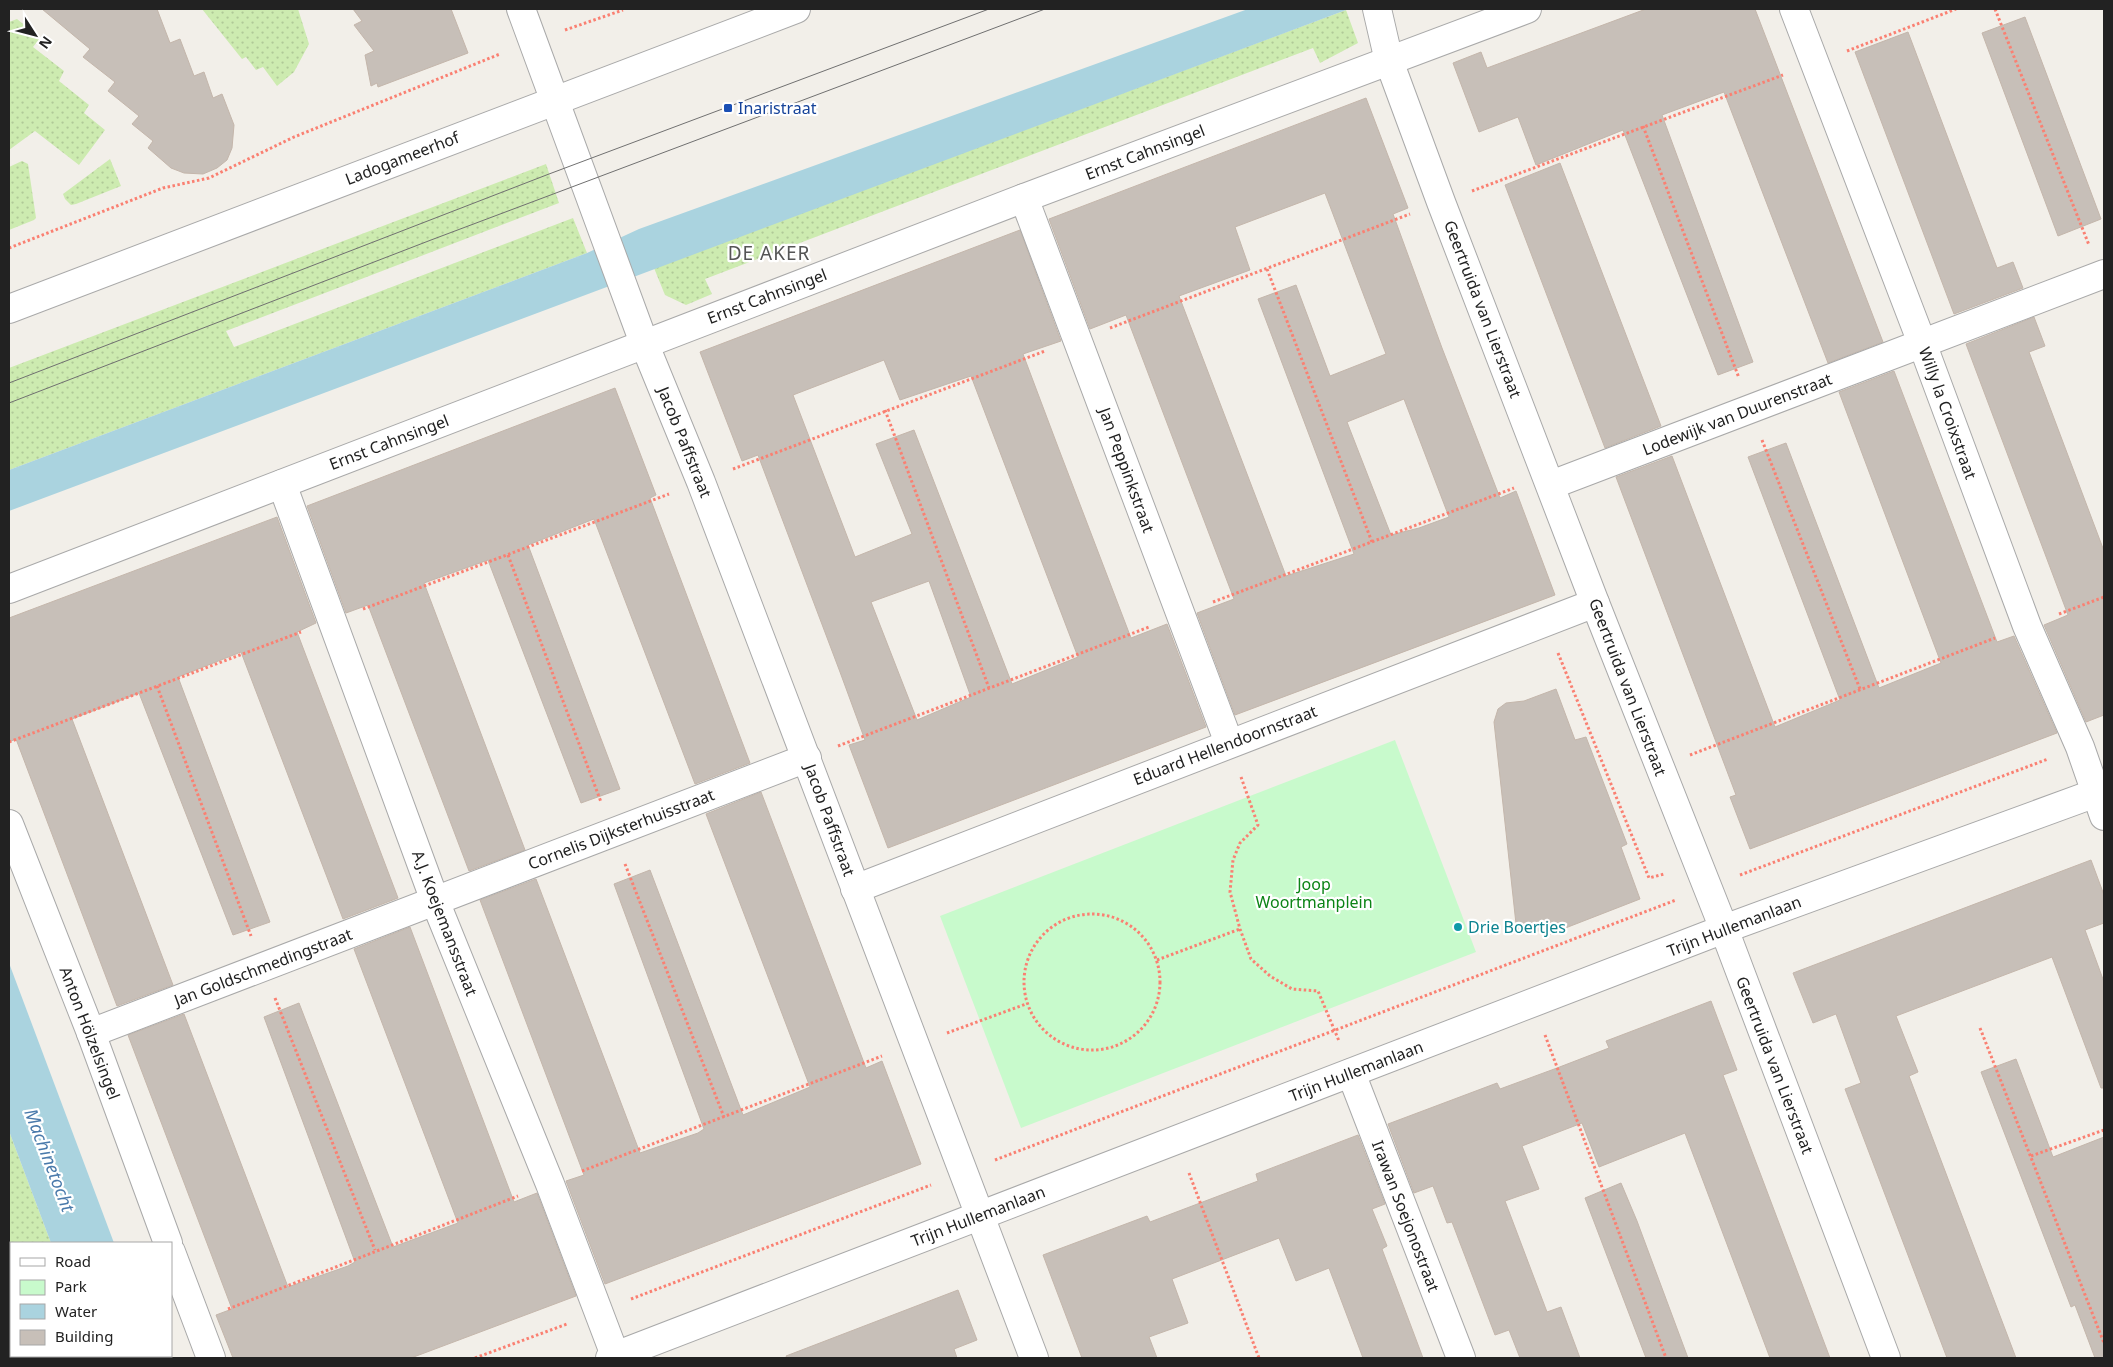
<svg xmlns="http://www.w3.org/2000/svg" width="2113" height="1367" font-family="'Noto Sans',sans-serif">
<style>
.grass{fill:url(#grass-dots)}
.park{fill:#c8facc}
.water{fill:#aad3df}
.building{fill:#c7bfb8;stroke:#c4b6ab;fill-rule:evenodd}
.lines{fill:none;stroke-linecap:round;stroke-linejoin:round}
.minor-casing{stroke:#a9a9a9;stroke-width:30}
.path{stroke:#fa8072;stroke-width:3;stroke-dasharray:2.5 2.5;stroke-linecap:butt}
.minor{stroke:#fff;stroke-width:28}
.tram{stroke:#707070;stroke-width:1}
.transit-dot{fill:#1a4fb4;stroke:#fff;stroke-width:2}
.culture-dot{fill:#0f9aa8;stroke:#fff;stroke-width:2}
.labels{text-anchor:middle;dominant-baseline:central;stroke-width:4.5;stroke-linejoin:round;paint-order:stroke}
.transit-label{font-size:16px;fill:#164399;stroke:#fff;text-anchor:start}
.street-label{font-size:16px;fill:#222;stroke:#fff}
.park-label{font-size:16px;fill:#0c8416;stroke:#fff}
.culture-label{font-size:16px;fill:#0d838f;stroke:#fff;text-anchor:start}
.water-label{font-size:18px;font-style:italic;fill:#4a7aab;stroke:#fff}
.quarter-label{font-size:19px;letter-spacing:1px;fill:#555;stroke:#fff}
</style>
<defs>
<pattern id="grass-dots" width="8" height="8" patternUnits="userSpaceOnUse" patternTransform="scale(1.25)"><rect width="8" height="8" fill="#cdebb0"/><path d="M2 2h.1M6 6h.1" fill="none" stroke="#b0c997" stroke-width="1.8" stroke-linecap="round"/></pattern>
</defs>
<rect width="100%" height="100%" fill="#f2efe9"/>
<g class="grass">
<path d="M202,9H298L309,44L294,72L277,86L263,67L256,70L246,57L242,59Z"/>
<path d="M1346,10L1358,43L1320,63L1313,48L705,279L712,294L686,305L665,295L654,268Z"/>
<path d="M17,19L40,38L33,47L64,71L59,81L89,105L84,113L105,130L79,165L35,131L9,150V22Z"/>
<path d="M110,159L121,186L76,204L71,205L65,199L63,194Z"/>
<path d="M22,161L28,164L36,218L34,220L9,230V167Z"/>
<path d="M546,164L559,203L226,331L234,347L573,218L587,253L9,470V368Z"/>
<path d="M9,1131L51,1243H11V1252L9,1246Z"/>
</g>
<path class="park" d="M1395,740L1476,952L1021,1128L940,916Z"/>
<g class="water">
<path d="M1248,9L1346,10L9,511V470L587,253L639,229Z"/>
<path d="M9,963L114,1243H51L9,1131Z"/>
</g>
<g class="building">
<path d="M42,9H157L170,43L180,39L194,76L204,72L213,98L222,94L234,125L232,148L227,160L217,168L203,174L184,173L171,168L148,148L153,141L132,124L139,116L108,91L115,82L83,57L90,49Z"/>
<path d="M353,9H451L468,53L378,87L377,83L371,86L365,55L374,51L354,25L362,21Z"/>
<path d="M1646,9H1755L1883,342L1828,363L1724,92L1662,115L1753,362L1718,375L1623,130L1536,165L1518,117L1479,132L1453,63L1481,52L1487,68Z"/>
<path d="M2025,17L2101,219L2058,236L1982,33Z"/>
<path d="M1908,32L1997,268L2013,262L2023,288L1954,314L1855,52Z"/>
<path d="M1366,98L1408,208L1393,214L1442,348L1500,498L1516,491L1555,595L1235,715L1197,613L1234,599L1221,565L1126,315L1090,329L1049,219ZM1325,193L1386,354L1330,376L1296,285L1258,299L1354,554L1286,576L1179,296L1250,270L1235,227ZM1404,399L1449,517L1419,528L1391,535L1347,422Z"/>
<path d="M1560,163L1661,426L1605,448L1505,185Z"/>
<path d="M1020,230L1061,341L1023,354L1058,447L1131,638L1167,624L1206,727L888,848L849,745L865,740L840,672L758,455L742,461L700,352ZM884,360L900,400L971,376L1078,657L1012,684L914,430L876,444L912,534L855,557L793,395ZM929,581L971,697L917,720L871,602Z"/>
<path d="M2034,317L2045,346L2029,352L2104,551V715L2086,722L2044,625L2068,615L1966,344Z"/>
<path d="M1894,371L1997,642L2014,636L2057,733L1750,849L1730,797L1736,795L1616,477L1672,456L1775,727L1840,700L1748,457L1786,443L1879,688L1941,663L1839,392Z"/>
<path d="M615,388L656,495L650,498L750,763L695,784L594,519L528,545L620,789L581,803L488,560L424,583L525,850L469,871L368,605L346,613L307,506Z"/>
<path d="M277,517L316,623L297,632L398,898L343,919L241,652L178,677L270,922L233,935L139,693L72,719L173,985L117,1006L16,739L9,742V618Z"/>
<path d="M1556,689L1575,740L1586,737L1627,844L1621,847L1640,899L1550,934L1548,930L1517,933L1494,722L1498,709L1506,703L1524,701Z"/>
<path d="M761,792L866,1068L882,1061L921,1164L605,1284L566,1181L584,1175L480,900L536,879L640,1153L698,1133L704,1129L614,884L650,870L743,1115L810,1087L706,814Z"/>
<path d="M2091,860L2104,895V923L2085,930L2104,982V1088H2101L2052,957L1896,1016L1918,1072L1909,1076L2016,1358H1947L1845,1089L1861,1083L1836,1014L1813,1023L1793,973Z"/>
<path d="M410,927L514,1202L537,1193L576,1296L411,1358H233L216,1315L232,1309L128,1035L184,1014L288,1287L348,1266L355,1262L264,1017L299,1003L393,1247L458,1223L354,949Z"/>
<path d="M1711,1001L1737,1070L1723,1075L1830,1358H1770L1685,1133L1599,1167L1582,1123L1522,1146L1539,1189L1505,1201L1547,1312L1561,1307L1580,1358H1520L1509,1330L1495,1335L1452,1222L1447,1223L1433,1186L1414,1193L1388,1124L1497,1083L1500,1089L1557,1068L1609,1048L1606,1041Z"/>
<path d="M2016,1059L2053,1157L2104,1137V1358H2095L2075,1305L2071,1307L1981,1072Z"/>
<path d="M1358,1135L1385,1204L1372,1209L1387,1246L1382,1249L1423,1358H1363L1329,1268L1296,1281L1279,1238L1172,1279L1188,1323L1149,1337L1157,1358H1082L1043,1255L1147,1216L1150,1222L1258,1181L1256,1174Z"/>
<path d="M1621,1183L1637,1221L1688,1358H1646L1633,1324L1585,1198Z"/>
<path d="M958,1290L977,1340L954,1349L957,1358H787L786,1356Z"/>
</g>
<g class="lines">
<defs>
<g id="minor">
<path d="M521,9L644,343L701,482L1034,1358"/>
<path d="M1377,9L1389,61L1441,202L1595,603L1724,929L1886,1358"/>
<path d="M1794,9L1922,343L2027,626L2080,747L2104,816"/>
<path d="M1024,198L1229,743"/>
<path d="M9,309L796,9"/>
<path d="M282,484L435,901L550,1184L616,1358"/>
<path d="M1551,485L2104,274"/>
<path d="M9,589L1024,198L1527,9"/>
<path d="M9,824L91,1033L168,1243"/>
<path d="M855,889L1595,603"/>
<path d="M91,1033L807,758"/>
<path d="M1351,1073L1461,1358"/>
<path d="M171,1252L211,1358"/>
<path d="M9,1296L11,1302"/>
<path d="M31,1356L32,1358"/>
<path d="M610,1358L1724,929L2104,790"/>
</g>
</defs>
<use href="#minor" class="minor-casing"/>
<g class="path">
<path d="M1995,9L2089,245"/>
<path d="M565,30L623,10"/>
<path d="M1847,51L1956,9"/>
<path d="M1643,126L1739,378"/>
<path d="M1472,191L1783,75"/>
<path d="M9,248L163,188L209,178L294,137L500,54"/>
<path d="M1267,269L1372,542"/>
<path d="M1110,328L1410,214"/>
<path d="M885,410L989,688"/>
<path d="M1762,440L1860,689"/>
<path d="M733,469L1045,351"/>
<path d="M508,555L601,802"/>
<path d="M1213,602L1514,488"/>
<path d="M363,609L669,494"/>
<path d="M2059,614L2104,597"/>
<path d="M1558,653L1649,878L1664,874"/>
<path d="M157,686L251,936"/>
<path d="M9,742L301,632"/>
<path d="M838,746L1149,627"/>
<path d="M1690,755L1995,638"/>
<path d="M1241,777L1258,825L1240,843L1233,860L1230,892L1240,929L1251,959L1270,976L1292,989L1318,991L1339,1041"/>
<path d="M625,864L724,1117"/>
<path d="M1740,875L2048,759"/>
<circle cx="1092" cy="982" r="68"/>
<path d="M1157,960L1240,929"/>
<path d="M275,998L375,1250"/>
<path d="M1980,1028L2104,1343"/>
<path d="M947,1033L1026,1004"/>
<path d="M1545,1035L1666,1358"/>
<path d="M2031,1156L2104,1130"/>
<path d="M995,1160L1676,900"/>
<path d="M582,1171L882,1056"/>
<path d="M1189,1173L1259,1358"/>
<path d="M631,1299L931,1185"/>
<path d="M228,1309L518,1196"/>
<path d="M475,1358L567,1324"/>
</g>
<use href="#minor" class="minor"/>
<g class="tram">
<path d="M9,383L549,174L989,9"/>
<path d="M9,403L431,240L1045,9"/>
</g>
</g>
<rect class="transit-dot" x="723" y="103" width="10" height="10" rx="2.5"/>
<circle class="culture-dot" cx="1458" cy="927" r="5"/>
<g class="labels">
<g class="transit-label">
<text x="738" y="108">Inaristraat</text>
</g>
<g class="street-label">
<text transform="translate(1145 152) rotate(-21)">Ernst Cahnsingel</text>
<text transform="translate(402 158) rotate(-21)">Ladogameerhof</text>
<text transform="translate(767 296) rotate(-21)">Ernst Cahnsingel</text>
<text transform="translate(1483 309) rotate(69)">Geertruida van Lierstraat</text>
<text transform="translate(1948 413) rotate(70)">Willy la Croixstraat</text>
<text transform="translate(1737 414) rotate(-21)">Lodewijk van Duurenstraat</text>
<text transform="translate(389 442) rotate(-21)">Ernst Cahnsingel</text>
<text transform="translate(685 442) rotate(68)">Jacob Paffstraat</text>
<text transform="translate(1127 470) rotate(70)">Jan Peppinkstraat</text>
<text transform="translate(1628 687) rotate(69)">Geertruida van Lierstraat</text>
<text transform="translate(1225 745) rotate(-21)">Eduard Hellendoornstraat</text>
<text transform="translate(830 820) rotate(70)">Jacob Paffstraat</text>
<text transform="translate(621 829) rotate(-21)">Cornelis Dijksterhuisstraat</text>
<text transform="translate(445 923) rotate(69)">A.J. Koejemansstraat</text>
<text transform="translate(1734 926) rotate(-21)">Trijn Hullemanlaan</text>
<text transform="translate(263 967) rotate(-21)">Jan Goldschmedingstraat</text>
<text transform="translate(90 1033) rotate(69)">Anton Hölzelsingel</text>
<text transform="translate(1775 1065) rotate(69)">Geertruida van Lierstraat</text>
<text transform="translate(1356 1071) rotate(-21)">Trijn Hullemanlaan</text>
<text transform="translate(978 1216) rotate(-21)">Trijn Hullemanlaan</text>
<text transform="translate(1406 1216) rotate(69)">Irawan Soejonostraat</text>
</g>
<g class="park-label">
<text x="1314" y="884">Joop<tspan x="1314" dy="18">Woortmanplein</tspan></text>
</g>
<g class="culture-label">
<text x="1468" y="927">Drie Boertjes</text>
</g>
<g class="water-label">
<text transform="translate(50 1160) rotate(69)">Machinetocht</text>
</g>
<g class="quarter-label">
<text x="769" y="253">DE AKER</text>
</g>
</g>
<rect width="2113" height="1367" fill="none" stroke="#222222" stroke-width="20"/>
<rect x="10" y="1242" width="162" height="115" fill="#ffffff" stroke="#a7a7a7"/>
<rect x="20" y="1258" width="25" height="8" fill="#ffffff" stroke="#a7a7a7"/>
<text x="55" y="1267" font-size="15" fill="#222222">Road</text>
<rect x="20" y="1280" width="25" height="15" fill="#c8facc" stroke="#a7a7a7"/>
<text x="55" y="1292" font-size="15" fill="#222222">Park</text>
<rect x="20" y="1304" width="25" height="15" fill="#aad3df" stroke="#a7a7a7"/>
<text x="55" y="1317" font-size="15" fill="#222222">Water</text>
<rect x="20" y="1330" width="25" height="15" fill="#c7bfb8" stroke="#a7a7a7"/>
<text x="55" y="1342" font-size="15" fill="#222222">Building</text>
<g transform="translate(35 35) rotate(126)" stroke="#ffffff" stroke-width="4" paint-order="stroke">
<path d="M0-4L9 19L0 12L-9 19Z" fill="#222222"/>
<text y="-8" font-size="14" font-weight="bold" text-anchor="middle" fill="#222222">N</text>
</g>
</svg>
